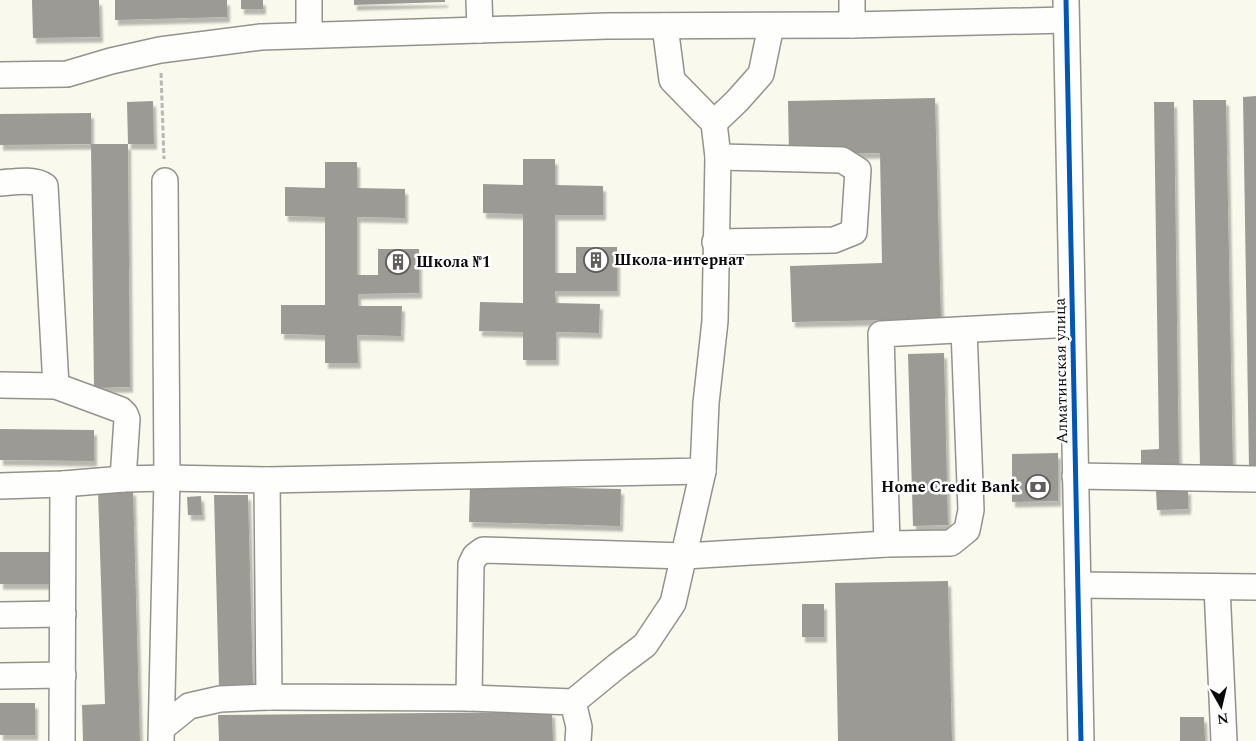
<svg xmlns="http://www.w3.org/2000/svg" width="1256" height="741" font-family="Spectral,serif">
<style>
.building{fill:#9c9a94;filter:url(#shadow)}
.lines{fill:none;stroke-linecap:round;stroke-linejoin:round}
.minor-casing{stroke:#93928d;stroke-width:28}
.path{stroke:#b7b7b5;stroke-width:3;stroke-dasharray:5 2.5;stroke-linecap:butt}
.minor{stroke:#fefefc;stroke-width:25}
.cycleway-casing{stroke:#fff;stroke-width:8}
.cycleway{stroke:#0057b8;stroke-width:5}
.labels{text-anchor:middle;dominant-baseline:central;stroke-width:5;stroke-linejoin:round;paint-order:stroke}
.poi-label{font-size:16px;font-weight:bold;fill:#0b0b0b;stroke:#fff;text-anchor:start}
.street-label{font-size:16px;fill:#0b0b0b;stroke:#fff}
</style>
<defs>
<filter id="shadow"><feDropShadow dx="3" dy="5.5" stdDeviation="1" flood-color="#0004"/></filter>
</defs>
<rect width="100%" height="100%" fill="#faf9ee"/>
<g class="building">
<path d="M32,0H99L100,37L33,38Z"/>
<path d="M115,0H227V17L115,20Z"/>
<rect x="241" y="0" width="22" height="9"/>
<path d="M354,0H445V2L354,5Z"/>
<path d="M1256,96V468H1249L1243,97Z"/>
<path d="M935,98L941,319L792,322L790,266L882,263L880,153L789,155L788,101Z"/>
<path d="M1193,100H1226L1233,467L1200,468Z"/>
<path d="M153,101L154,144H128L127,102Z"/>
<path d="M1154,102H1174L1179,467H1141V450L1159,449Z"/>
<path d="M91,113V144L0,145V114Z"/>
<path d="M91,144H128L130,387L94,388Z"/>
<path d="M523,159H555V185L603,186V215H555V273H576V247H617V291H555L556,303L600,304L599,333L556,332V360H523V332L479,331L480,302L523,303V214L483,213V184L523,185Z"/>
<path d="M325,162H357V188L405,189V218L357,217V275H378V249H419V293L358,294V306H402L401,336L357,335L358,363H325V335L281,334V305H325V217L285,216V187L325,188Z"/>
<path d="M944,353L948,525L913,526L908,354Z"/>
<path d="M0,429L94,430V461L0,460Z"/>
<path d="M1058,453V501L1012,502V454Z"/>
<path d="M470,486L621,489L620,526L469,522Z"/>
<path d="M1188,489V509L1157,510L1156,490Z"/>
<path d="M133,490L140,741H83L82,705L105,704L98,491Z"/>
<path d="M214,495H248L253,686L219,687Z"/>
<path d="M201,496L202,515H188L187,497Z"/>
<rect x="0" y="552" width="53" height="32"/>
<path d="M948,581L952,741H838L835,583Z"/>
<rect x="802" y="604" width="22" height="33"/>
<rect x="0" y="703" width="35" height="32"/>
<path d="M552,712L553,741H219L218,715Z"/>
<path d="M1180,717H1204L1205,741H1180Z"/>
</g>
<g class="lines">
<defs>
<g id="minor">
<path d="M309,0V35"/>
<path d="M479,0L480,30"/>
<path d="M852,0V25"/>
<path d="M1066,0L1081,741"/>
<path d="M0,75L67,74L111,61L160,50L261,37L607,26L852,25L1066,20"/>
<path d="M714,123L737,101L761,74L771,26"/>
<path d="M0,183C14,182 34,178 45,186L56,386"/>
<path d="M715,242L834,240L854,232L858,170L842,160L718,157"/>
<path d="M0,385L56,386L121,410L125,414L127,419L123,479"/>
<path d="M1075,476L1256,479"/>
<path d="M267,480L269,697L469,698L573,702L579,727L578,741"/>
<path d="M0,486L63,484L123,479L167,478L267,480L703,471L706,403L715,321L718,157L714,123L672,80L665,26"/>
<path d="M887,544L881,334L1072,324"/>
<path d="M1078,585L1256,587"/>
<path d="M1217,587L1224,741"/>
<path d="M0,615L63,614"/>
<path d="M0,676L63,675"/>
<path d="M469,698L471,564L475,556L483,550L685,556L887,544L951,543L967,530L971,510L964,330"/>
<path d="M573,702L617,666L645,645L673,603L703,471"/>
<path d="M162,728L189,706L220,699L269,697"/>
<path d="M62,741L63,484"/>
<path d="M161,741L167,478L165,181"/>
</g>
</defs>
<use href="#minor" class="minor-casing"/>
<path class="path" d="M161,73L164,159"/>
<use href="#minor" class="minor"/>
<defs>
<path id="cycleway" d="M1066,0L1081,741"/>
</defs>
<use href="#cycleway" class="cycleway-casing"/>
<use href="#cycleway" class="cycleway"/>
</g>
<defs>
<symbol id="building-ring" viewBox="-11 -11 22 22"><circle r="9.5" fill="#fff" stroke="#5f5e5a" stroke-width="1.5"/><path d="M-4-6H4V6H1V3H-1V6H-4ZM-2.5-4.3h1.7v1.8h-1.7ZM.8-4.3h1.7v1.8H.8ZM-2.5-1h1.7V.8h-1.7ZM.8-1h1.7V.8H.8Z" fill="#5f5e5a"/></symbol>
<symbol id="bank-ring" viewBox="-11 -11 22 22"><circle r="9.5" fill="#fff" stroke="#5f5e5a" stroke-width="1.5"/><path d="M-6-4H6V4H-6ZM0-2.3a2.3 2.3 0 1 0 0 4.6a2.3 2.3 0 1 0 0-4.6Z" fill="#5f5e5a"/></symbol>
</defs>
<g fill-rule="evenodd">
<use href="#building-ring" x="582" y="246" width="28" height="28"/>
<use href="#building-ring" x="384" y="248" width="28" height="28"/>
<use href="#bank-ring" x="1024" y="473" width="28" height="28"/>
</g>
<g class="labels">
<g class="poi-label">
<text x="614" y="260">Школа-интернат</text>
<text x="416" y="262">Школа №1</text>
<text x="1020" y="487" text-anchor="end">Home Credit Bank</text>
</g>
<g class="street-label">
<text transform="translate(1061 371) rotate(-91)">Алматинская улица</text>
</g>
</g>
<g transform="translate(1221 706) rotate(172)" stroke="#ffffff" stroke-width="4" paint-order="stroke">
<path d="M0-4L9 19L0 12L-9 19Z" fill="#0b0b0b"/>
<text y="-8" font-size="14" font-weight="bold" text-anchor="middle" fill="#0b0b0b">N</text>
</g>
</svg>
